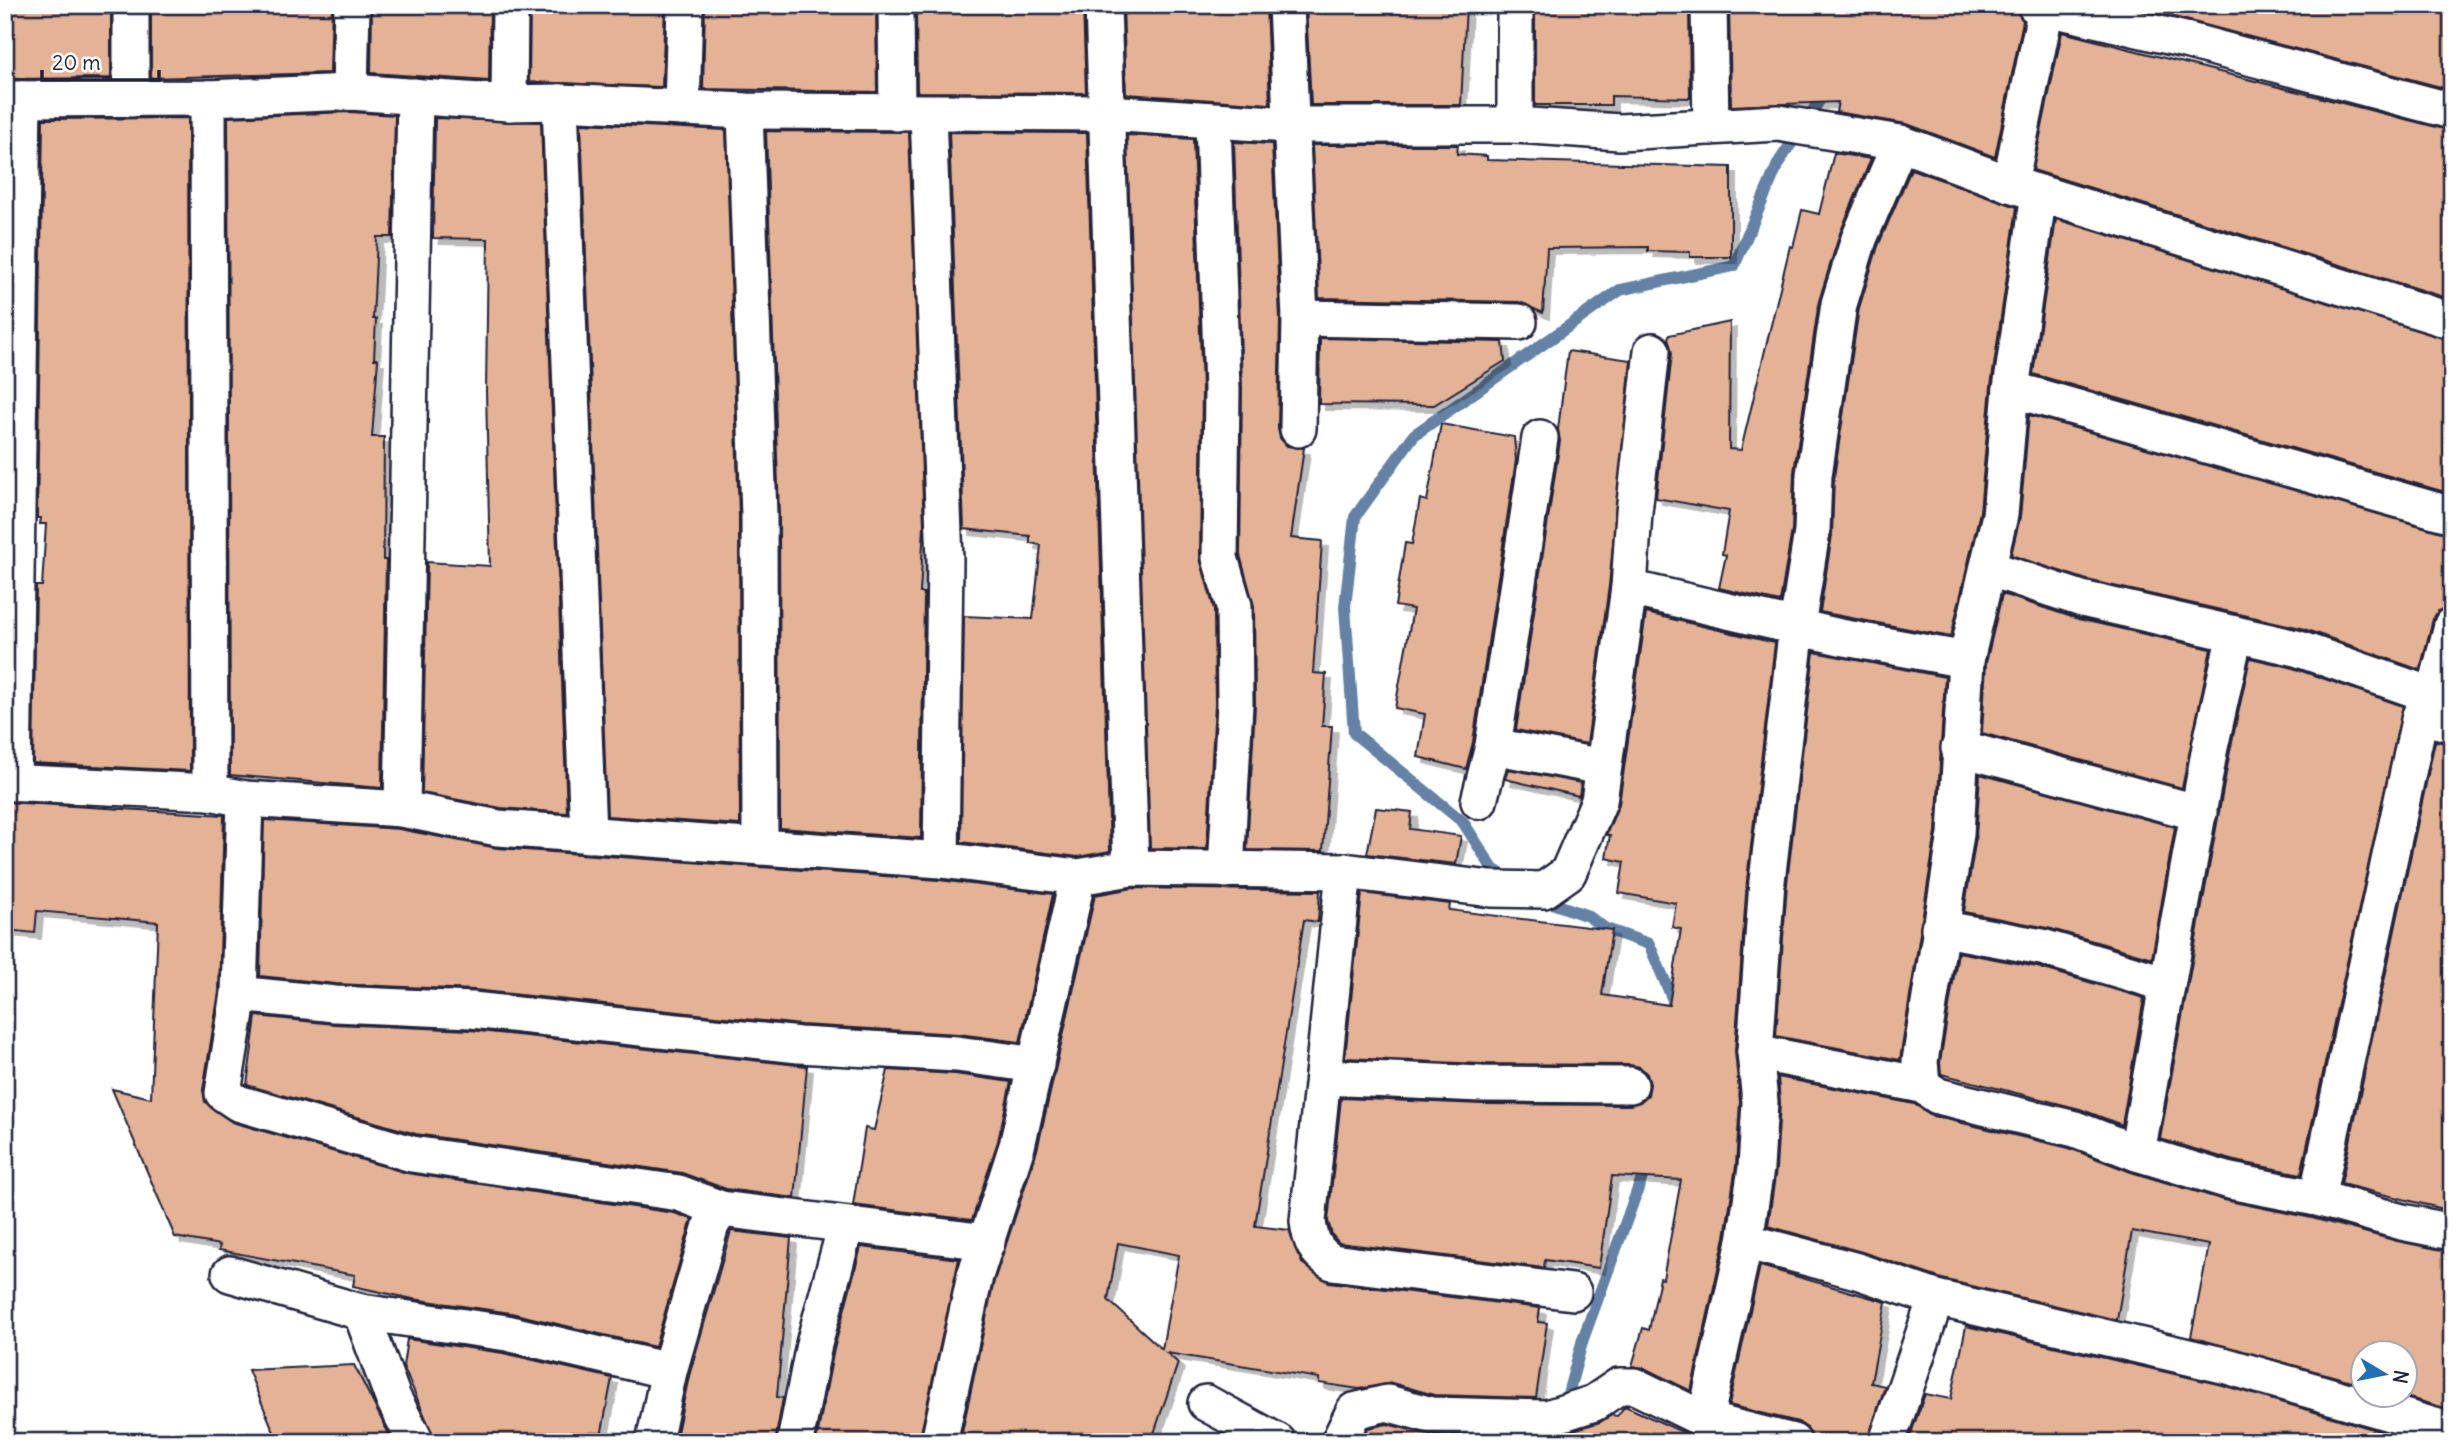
<svg xmlns="http://www.w3.org/2000/svg" width="2457" height="1447" font-family="Delius,sans-serif">
<style>
.lines{fill:none;stroke-linecap:round;stroke-linejoin:round}
.stream{stroke:#6482a5;stroke-width:12}
.building{fill:#e4b295;stroke:#22223b;stroke-width:2;fill-rule:evenodd;filter:url(#shadow)}
.minor-casing{stroke:#22223b;stroke-width:40}
.minor{stroke:#fff;stroke-width:35}
</style>
<defs>
<filter id="shadow"><feDropShadow dx="6" dy="6" stdDeviation="0" flood-color="#0004"/></filter>
</defs>
<rect width="100%" height="100%" fill="#fff"/>
<filter id="ink" filterUnits="userSpaceOnUse"><feTurbulence type="fractalNoise" baseFrequency=".0143" numOctaves="2"/><feDisplacementMap in="SourceGraphic" scale="14" xChannelSelector="R" yChannelSelector="G"/><feConvolveMatrix kernelMatrix="1 2 1 2 8 2 1 2 1" color-interpolation-filters="sRGB"/></filter>
<g filter="url(#ink)">
<g class="lines">
<g class="stream">
<path d="M1511,880L1493,869L1463,822L1354,733L1345,607L1355,517L1414,435L1620,290L1734,266L1779,162L1825,92"/>
<path d="M1541,899L1588,916L1606,929L1649,944L1673,1000V1009"/>
<path d="M1564,1408L1583,1339L1647,1164"/>
</g>
</g>
<g class="building">
<path d="M5,5H111V78L5,79Z"/>
<path d="M151,5H332L330,73L151,78Z"/>
<path d="M372,5H490L489,81L371,73Z"/>
<path d="M530,5H665L662,87L529,82Z"/>
<path d="M705,5H876L877,92L703,89Z"/>
<path d="M1026,5L1083,6L1086,93L917,92L916,9Z"/>
<path d="M1123,5H1266L1270,104L1126,94Z"/>
<path d="M1306,5H1466L1461,105H1311Z"/>
<path d="M1535,5H1689L1690,98L1611,96V105H1535Z"/>
<path d="M1729,5H2008L2007,9L2016,10L2023,21L1995,157L1907,124L1836,112L1838,102L1731,106Z"/>
<path d="M2125,5H2452V90L2190,21Z"/>
<path d="M2062,32L2452,131V282L2447,298L2033,170Z"/>
<path d="M350,112L395,115L392,237H377L373,319H376L374,359H378L372,437H384L383,560H386L382,788L230,775L228,117Z"/>
<path d="M188,118L190,771L33,763L36,586H42L46,524H40L41,518H37L43,119Z"/>
<path d="M435,118L541,122L567,813L501,808L422,793L427,562L490,566L486,391L488,239L433,238Z"/>
<path d="M581,123L726,130L739,516L740,825L607,816Z"/>
<path d="M766,131L909,132L924,526L920,593H924L921,838L780,828L779,515Z"/>
<path d="M949,132L1087,133L1110,851L1078,857L961,842L964,616L1033,619L1041,545L1030,543V536L964,529Z"/>
<path d="M1127,135L1193,139L1202,389L1200,558L1214,609L1215,704L1207,849L1150,848Z"/>
<path d="M1234,142L1272,144L1280,318L1278,429L1280,438L1287,446L1304,448L1291,538L1322,541L1313,673L1326,674L1322,726H1332L1323,851L1247,850L1255,705L1254,606L1240,555L1242,388Z"/>
<path d="M1312,145H1458L1457,154L1487,156V160L1731,167V257H1690V252L1648,251V247L1547,248L1543,313L1519,302L1319,298Z"/>
<path d="M1834,153L1871,159L1840,233L1819,301L1794,472L1792,530L1780,602L1719,588L1726,555L1722,554L1729,511L1656,498L1672,353L1668,339L1669,335L1730,322L1729,449L1741,450L1790,246L1793,247L1802,210L1819,214Z"/>
<path d="M1911,169L2017,207L1991,386L1980,512L1951,637L1820,612L1832,535L1834,477L1859,308L1878,246Z"/>
<path d="M2056,219L2452,341V494L2033,374Z"/>
<path d="M1320,338L1503,342L1505,361L1434,405L1319,404Z"/>
<path d="M1568,351L1631,360L1609,586L1587,744L1516,730L1560,441L1558,429Z"/>
<path d="M2029,415L2452,535V605L2438,611L2433,619L2420,670L2301,628L2087,580L2011,555L2020,517Z"/>
<path d="M1441,424L1514,437L1516,460L1473,742L1466,769L1418,757L1425,714L1395,708L1413,609L1395,606L1405,543L1412,544L1420,499L1427,501Z"/>
<path d="M2002,594L2078,619L2211,649L2182,788L1982,733L1986,663Z"/>
<path d="M1646,613L1775,643L1747,880L1735,1051L1740,1102L1736,1166L1725,1237L1691,1391L1644,1368L1632,1366L1643,1328L1649,1330L1660,1278L1663,1279L1681,1180L1612,1176L1599,1268L1545,1260L1544,1268L1339,1243L1332,1235L1328,1221L1341,1098L1481,1104L1630,1105L1640,1102L1648,1095L1650,1084L1647,1074L1640,1067L1630,1065L1482,1064L1345,1058L1362,893L1450,904L1449,910L1612,930L1602,995L1669,1005L1681,929L1672,927L1676,903L1619,893L1624,862L1606,858L1610,835H1606L1619,804Z"/>
<path d="M1814,652L1945,677L1936,832L1900,1060L1776,1036L1787,883Z"/>
<path d="M2250,658L2290,667L2403,706L2301,1174L2235,1161L2160,1139L2230,751Z"/>
<path d="M2435,741L2452,744V1211L2341,1184Z"/>
<path d="M1508,769L1581,783L1579,796L1505,779Z"/>
<path d="M1980,774L2175,827L2152,958L2048,928L1964,912L1976,837Z"/>
<path d="M5,802L224,815L219,992L203,1090L205,1102L232,1122L407,1173L674,1213L692,1219L655,1347L511,1313L413,1299L353,1286L355,1275L219,1250L220,1245L175,1237L112,1089L151,1098L158,922L37,911L35,933L5,930Z"/>
<path d="M1376,808L1412,812L1410,829L1461,836L1456,864L1367,854Z"/>
<path d="M264,820L399,829L497,848L939,880L1053,894L1020,1042L958,1034L801,1025L474,990L336,984L260,976Z"/>
<path d="M1133,888L1320,891L1318,922L1304,920L1255,1226L1289,1230L1302,1263L1329,1282L1540,1308L1538,1322L1547,1323L1536,1398L1434,1395L1392,1383L1359,1389L1319,1383V1378L1167,1353L1178,1363L1151,1442H960L994,1281L1037,1150L1095,895ZM1118,1243L1179,1255L1162,1349L1108,1300Z"/>
<path d="M1958,952L2037,967L2144,998L2122,1125L2080,1109L1941,1074L1940,1062Z"/>
<path d="M256,1016L334,1024L470,1030L807,1066L795,1198L726,1189L682,1173L416,1134L247,1085Z"/>
<path d="M888,1070L955,1074L1011,1082L998,1141L972,1220L853,1205L865,1128L874,1130Z"/>
<path d="M1778,1077L1914,1104L1933,1116L2069,1148L2131,1172L2224,1200L2312,1218L2397,1241L2452,1252V1410L2398,1395H2404V1353H2362V1384L2191,1337L2209,1245L2132,1231L2117,1320L1942,1279L1862,1252L1768,1226L1776,1169L1780,1103Z"/>
<path d="M731,1231L791,1238L777,1397L783,1398L775,1442H675L689,1376Z"/>
<path d="M861,1247L959,1259L919,1442H816L834,1349Z"/>
<path d="M1760,1266L1886,1302L1871,1383L1885,1386L1867,1442H1835L1812,1437L1807,1428L1798,1422L1729,1405Z"/>
<path d="M1966,1326L2222,1385L2417,1442H1908L1925,1394L1951,1399Z"/>
<path d="M407,1339L503,1353L612,1378L600,1442H436L403,1366Z"/>
<path d="M354,1365L393,1442H278L248,1370Z"/>
<path d="M1625,1406L1691,1436L1690,1442H1361L1368,1428L1387,1424L1430,1435L1547,1438L1600,1422L1612,1415L1617,1416Z"/>
</g>
<g class="lines">
<defs>
<g id="minor">
<path d="M896,5L897,113"/>
<path d="M1103,5L1131,868"/>
<path d="M1286,5L1300,318L1298,429"/>
<path d="M1709,5L1711,127"/>
<path d="M2035,5L2185,40L2452,111"/>
<path d="M350,92L352,5"/>
<path d="M208,98L210,792"/>
<path d="M5,99L208,98L350,92L509,103L560,102L745,111L1107,113L1289,125H1515L1620,132L1778,123L1900,143L2010,184L2452,321"/>
<path d="M131,99V5"/>
<path d="M560,102L588,835"/>
<path d="M509,103L510,5"/>
<path d="M682,108L685,5"/>
<path d="M745,111L759,516L760,847"/>
<path d="M928,114L945,560L941,860"/>
<path d="M1213,121L1222,389L1220,558L1234,606L1235,704L1226,870"/>
<path d="M1515,125V5"/>
<path d="M2010,184L2046,8"/>
<path d="M2039,193L2011,389L2000,515L1966,660L1956,834L1920,1061L1922,1085L1938,1096L2075,1129L2137,1153L2230,1181L2317,1198L2402,1222L2452,1232"/>
<path d="M1300,318L1519,322"/>
<path d="M2011,389L2452,515"/>
<path d="M1988,568L2082,599L2296,648L2434,696"/>
<path d="M1629,588L1840,637L1966,660"/>
<path d="M2452,625L2434,696L2420,716L2452,724"/>
<path d="M1493,746L1602,767"/>
<path d="M1959,748L2199,813"/>
<path d="M5,782L210,792L245,799L402,809L498,828L941,860L1078,877L1131,868L1344,871L1491,889L1544,890L1568,873L1599,801L1629,588L1634,512L1652,351"/>
<path d="M13,783L23,99"/>
<path d="M245,799L239,994L223,1093L238,1103L412,1154L679,1193L721,1209L711,1225L669,1371L654,1442"/>
<path d="M1479,801L1493,746L1540,438"/>
<path d="M402,809L415,96"/>
<path d="M1344,871L1308,1221C1310,1240 1315,1252 1332,1262L1573,1292"/>
<path d="M1939,928L2042,947L2167,984"/>
<path d="M239,994L335,1004L472,1010L799,1045L957,1054L1036,1065"/>
<path d="M1755,1052L1922,1085"/>
<path d="M1323,1077L1481,1084L1630,1085"/>
<path d="M2137,1153L2210,747L2235,634"/>
<path d="M2317,1198L2420,716"/>
<path d="M721,1209L987,1242"/>
<path d="M1745,1241L1857,1271L1936,1298L2227,1366L2452,1431"/>
<path d="M230,1274L361,1312L507,1333L669,1371"/>
<path d="M361,1312L393,1398L416,1442"/>
<path d="M1206,1403L1278,1442"/>
<path d="M1705,1420L1745,1241L1756,1168L1760,1102L1755,1052L1767,881L1797,626L1812,532L1814,475L1839,304L1859,239L1900,143"/>
<path d="M795,1442L814,1344L846,1225"/>
<path d="M939,1442L975,1276L1017,1146L1078,877"/>
<path d="M1339,1442L1354,1411L1387,1403L1431,1415L1547,1418L1594,1403L1619,1386H1635L1705,1420L1793,1442"/>
<path d="M1887,1442L1936,1298"/>
</g>
</defs>
<use href="#minor" class="minor-casing"/>
<use href="#minor" class="minor"/>
</g>
</g>
<rect width="2457" height="1447" fill="none" stroke="#fff" stroke-width="28"/>
<rect x="14" y="14" width="2429" height="1419" fill="none" stroke="#22223b" stroke-width="2.5" filter="url(#ink)"/>
<g transform="translate(2384 1374) rotate(100)"><circle r="33" fill="#ffffff" stroke="#a7a7b1" stroke-width="2"/>
<path d="M0-5L12 26L0 18L-12 26Z" fill="#1f6fb2"/>
<text y="-10" font-size="19" font-weight="bold" text-anchor="middle" fill="#22223b">N</text>
</g>
<path d="M42 70v10h117v-10" fill="none" stroke="#22223b" stroke-width="3.5"/>
<text x="52" y="70" font-size="21" fill="#22223b" stroke="#ffffff" stroke-width="5" paint-order="stroke">20 m</text>
</svg>
